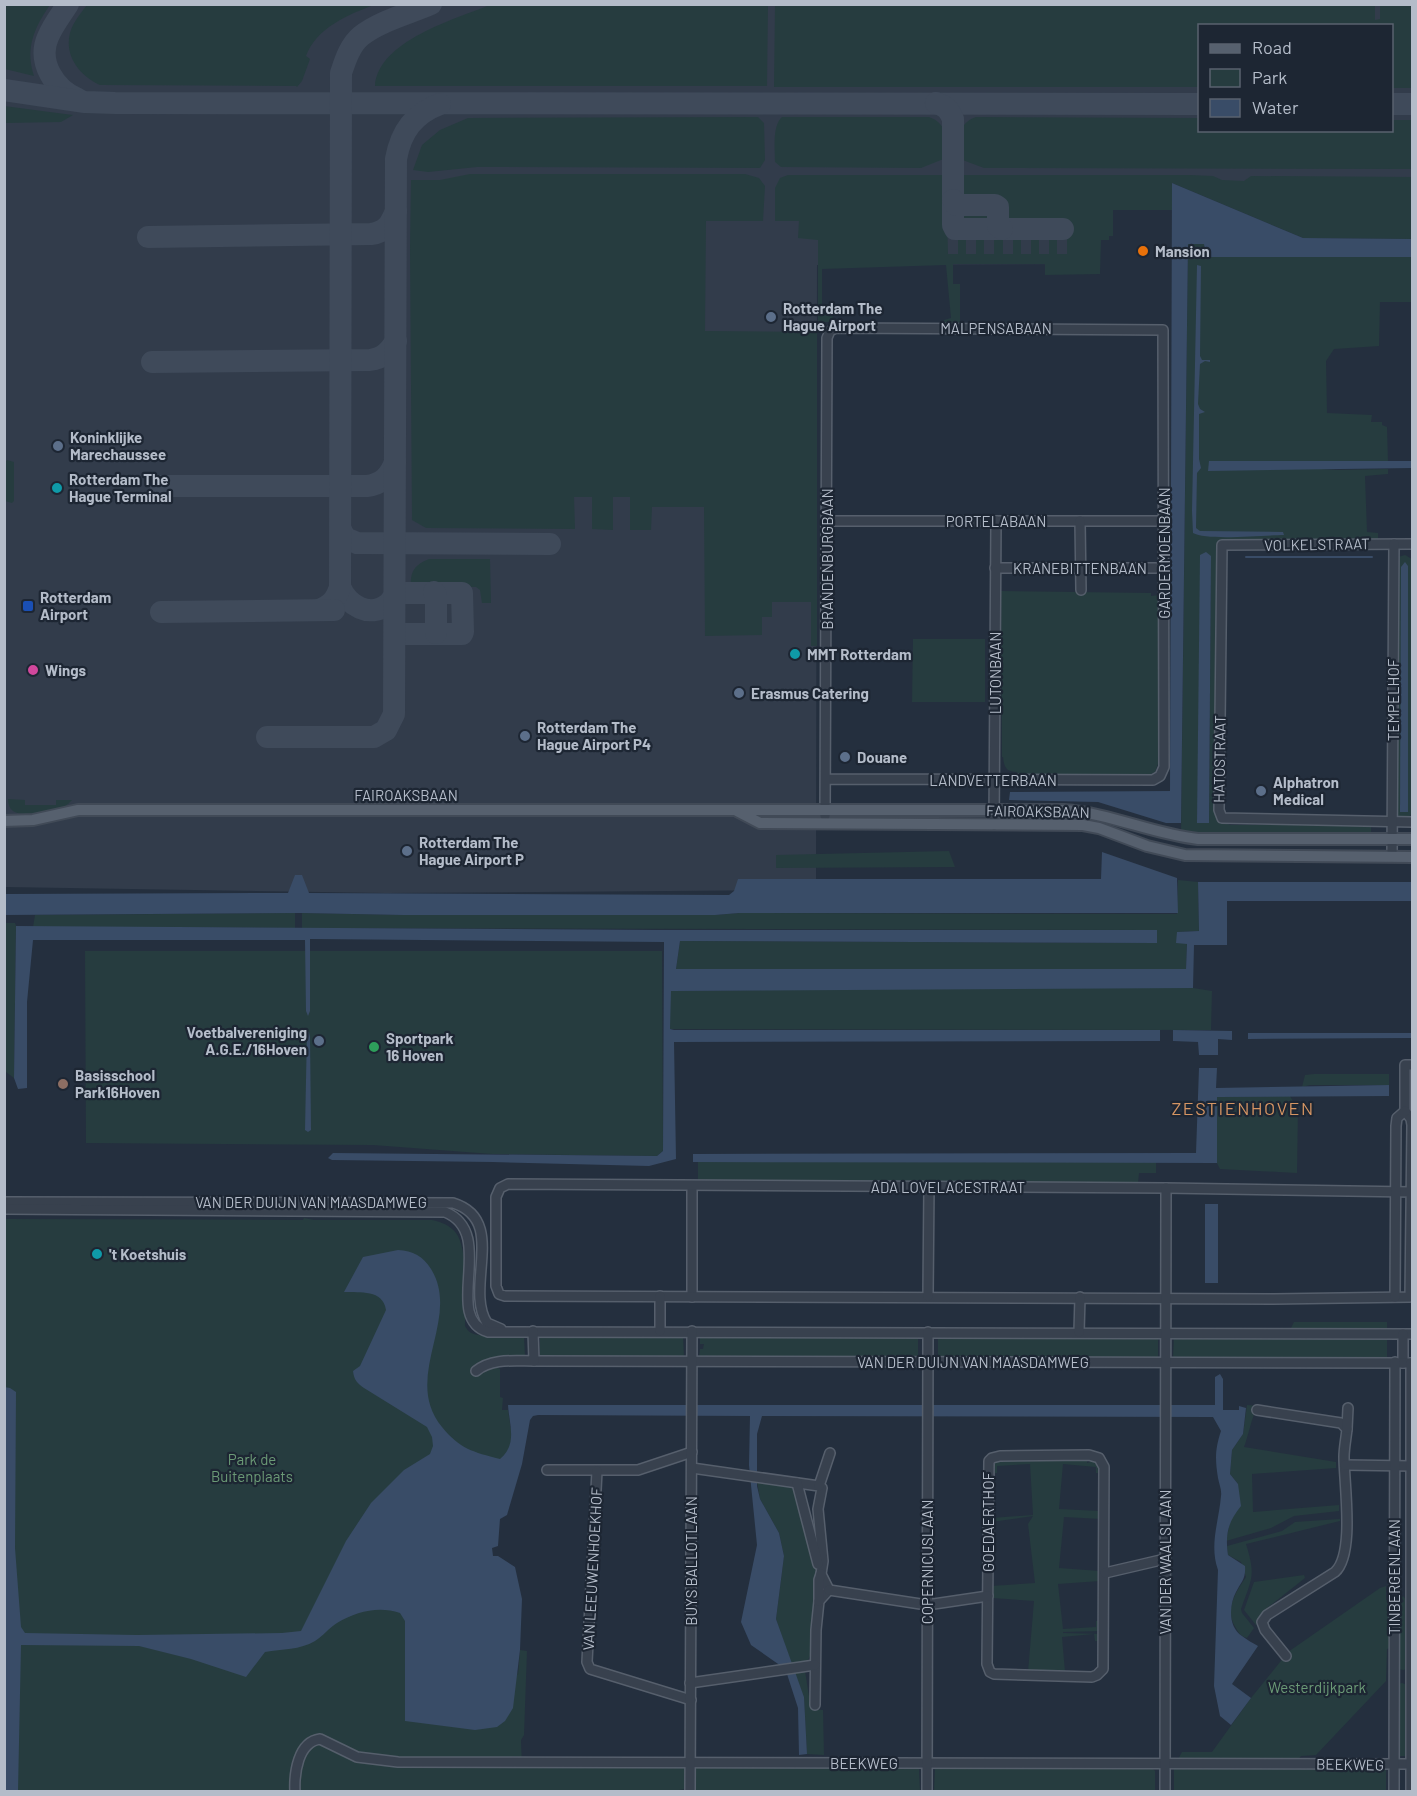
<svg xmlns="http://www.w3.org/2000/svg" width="1417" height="1796" font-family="Barlow,sans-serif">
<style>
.airport{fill:#323c4b;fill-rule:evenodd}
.green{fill:#263c3f;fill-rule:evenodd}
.water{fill:#394c67}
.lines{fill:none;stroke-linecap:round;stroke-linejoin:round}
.stream{stroke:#394c67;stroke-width:2}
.taxiway{stroke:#3f4a5a;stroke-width:22}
.minor-casing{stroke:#565f6c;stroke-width:12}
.major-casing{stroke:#414a57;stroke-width:14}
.minor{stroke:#38414e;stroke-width:9}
.major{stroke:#56606e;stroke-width:10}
.food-dot{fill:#e8710a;stroke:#1d2633;stroke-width:2}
.service-dot{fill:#5c6f8a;stroke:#1d2633;stroke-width:2}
.culture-dot{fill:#0f9aa8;stroke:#1d2633;stroke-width:2}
.transit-dot{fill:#1a4fb4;stroke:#1d2633;stroke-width:2}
.hotel-dot{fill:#d1479c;stroke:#1d2633;stroke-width:2}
.leisure-dot{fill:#2e9e5b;stroke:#1d2633;stroke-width:2}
.education-dot{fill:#8d6e63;stroke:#1d2633;stroke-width:2}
.labels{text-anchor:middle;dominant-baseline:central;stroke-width:4.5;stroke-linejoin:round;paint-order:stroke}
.poi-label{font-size:15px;font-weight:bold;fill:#b4bcc9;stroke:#1d2633;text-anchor:start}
.street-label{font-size:15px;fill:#b4bcc9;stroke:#1d2633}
.park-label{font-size:15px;fill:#6b9a76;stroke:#1d2633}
.quarter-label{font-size:18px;letter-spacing:1.5px;fill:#d59563;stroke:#1d2633}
</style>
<rect width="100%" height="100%" fill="#242f3e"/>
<path class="airport" d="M5,5H1412V228L1183,181L1098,180V264L817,265L816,890L386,893L5,887ZM1200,26H1392V130H1200Z"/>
<g class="green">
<path d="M5,4L50,5C34,28 25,48 34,76L5,69Z"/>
<path d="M87,5V4L374,5C349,14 316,28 306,56L310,59L302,81L297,87L296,86L100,85C80,76 64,56 70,33C73,22 81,13 87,5Z"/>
<path d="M490,5H768L767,86H375C378,41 455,19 490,5Z"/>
<path d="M1375,5V20L1380,19V5H1412V88H1392V26H1200L1199,87H774L775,5Z"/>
<path d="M4,106L65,114L73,115L61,122L5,123Z"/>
<path d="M758,117L764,123L765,160L760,168L477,167L428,172L413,170L422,145L440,130L468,118Z"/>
<path d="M782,117H929C949,124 946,141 946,158L921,168L781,167L775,162C775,149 772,126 782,117Z"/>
<path d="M976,117L1199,118L1200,130H1392V120H1412V169L984,168L960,159C960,141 956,124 976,117Z"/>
<path d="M470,174H745L759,178L765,186L763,221H706L705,331L817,332V646H811V602H772V617H762V635L705,636L704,507H652L651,530H630V497H613V530L592,529V497H574L575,529L426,528L412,520L410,248L411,180H440Z"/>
<path d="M788,175H946L948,254H958V234H966V254H976V234H984V254H994V234H1003V254H1013V234H1021V254H1031V234H1039V254H1049V234H1057V254H1067V234H1072V225H1006L1003,222V205L999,201L964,200L960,197V175H1190L1213,176L1222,180L1244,181L1251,176L1412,177V239L1303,238L1172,183V210H1113V236H1109V240H1101L1100,274L1045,275V264H953V284H960V323H943L944,320L951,318L946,265L822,269V315L833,316L832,322H818V240L798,238L799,221H775V188L780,178Z"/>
<path d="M964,210H991L993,212L992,223L962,224L960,222V214Z"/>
<path d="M1188,244H1204L1206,257H1412V302H1380L1379,346L1334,349L1326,361L1327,413L1372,415L1371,422H1382V425L1387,427L1388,461L1209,462L1337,470L1388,469V474L1365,476L1367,532L1378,533V540L1219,541L1215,811L1219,820L1230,825H1371V836H1204L1181,833ZM1211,556L1209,822L1197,823Z"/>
<path d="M7,460L14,462V501L12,503L5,501V463Z"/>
<path d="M1405,555L1412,559V813L1409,817L1400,818L1396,814L1398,557Z"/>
<path d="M429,559H490L491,603H482L480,590L476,587H411C410,572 414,565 429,559Z"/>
<path d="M1001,591L1151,593V596L1159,595L1160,759L1155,772L1149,775L1018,774L1017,772C1006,772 1004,767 1003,757H1002Z"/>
<path d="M913,639H985V702H912Z"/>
<path d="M8,799L25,800V805H56V800H72C63,811 47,813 35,816V813C22,815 8,815 8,799Z"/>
<path d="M949,851L955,867L776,868V855Z"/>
<path d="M1178,880L1198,882L1199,931L1177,932L1187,944L1186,969H676L680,941L1156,943V930L302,928V913L403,915H715L739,913L1177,914Z"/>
<path d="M295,913V928L33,927L35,915Z"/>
<path d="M4,923H15L16,926L14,1078L6,1072L5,1051Z"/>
<path d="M85,951H662L663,1151L657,1156L492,1154L373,1145L86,1143Z"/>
<path d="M966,988H1193L1212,991L1211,1030L670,1029V991Z"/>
<path d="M1314,1074H1389V1085H1310L1302,1087L1305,1075Z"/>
<path d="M1290,1096L1298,1110L1297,1173L1220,1169L1217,1163V1097Z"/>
<path d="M698,1162H1156V1173H1139L1138,1183L698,1182Z"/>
<path d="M304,1218L314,1220H432C441,1222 450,1225 456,1233C469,1250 465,1304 465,1326C468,1332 472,1334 478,1335L524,1336L525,1357H498V1368L500,1369V1397L503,1398L502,1410H508L512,1436L489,1550L518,1675L520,1650L527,1651L524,1735L521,1740L522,1767H687V1785L685,1786V1789L668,1792L5,1791L4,1219L303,1220Z"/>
<path d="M1294,1322H1387V1329L1291,1328Z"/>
<path d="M540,1336H683L684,1358H540Z"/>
<path d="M700,1336L918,1337V1358H699L700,1349H703L704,1344H700Z"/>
<path d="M938,1336H1158V1358L938,1359Z"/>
<path d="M1174,1336L1387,1338V1358H1173Z"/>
<path d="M1247,1405L1258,1406C1251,1418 1249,1434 1244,1447L1336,1462V1468L1252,1474L1253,1512L1339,1505V1511L1294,1516L1271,1528L1226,1541L1238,1484L1230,1474L1232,1450L1243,1434Z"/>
<path d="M996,1460H1087V1463L1090,1462V1460H1098L1101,1473H1096V1467L1063,1464L1059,1509L1100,1511L1101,1519L1064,1517L1059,1568L1100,1571V1581L1058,1584L1063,1629L1096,1627V1621L1101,1620V1631L1063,1632V1633L1101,1634V1641H1095L1094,1634L1062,1637L1065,1672H1028L1034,1601L992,1598L991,1586L1035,1583L1028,1524L1033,1516L991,1522V1518L1033,1515L1030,1464L997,1466V1473H991V1464Z"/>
<path d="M757,1481L791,1487L796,1492L816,1570L810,1656L807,1662L792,1666L776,1619L784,1556L779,1533L760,1499Z"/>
<path d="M1340,1519V1521L1246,1544C1256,1576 1252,1578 1241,1609L1242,1613L1254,1628L1247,1638C1241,1636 1239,1634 1236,1628C1224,1610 1235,1593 1246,1577L1241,1562L1228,1555L1227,1546L1282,1531L1295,1522Z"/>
<path d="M1304,1575L1305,1578L1267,1608L1261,1622L1256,1625L1244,1610L1254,1582Z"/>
<path d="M1386,1586V1600L1397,1598L1402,1603L1404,1601L1401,1598L1403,1596L1408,1602L1407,1668L1404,1670L1398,1669L1397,1647L1387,1649L1386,1681L1316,1755L1301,1756L1292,1767L1386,1768V1791L1174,1792V1767L1182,1752H1212L1251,1698L1288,1652L1380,1588Z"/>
<path d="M805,1671L811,1709L823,1710L824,1755L807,1754L804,1697L794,1672Z"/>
<path d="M1402,1683L1407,1685L1408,1756H1397L1398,1684Z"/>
<path d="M696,1767L919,1768L920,1791L711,1792L696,1790V1786L694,1785Z"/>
<path d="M935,1768L1153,1769L1155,1771V1791L934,1792Z"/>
</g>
<g class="water">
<path d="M1172,183L1303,238L1412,239V257H1206L1204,244H1188L1181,823H1166L1098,802L1009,800L1010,792L1170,791Z"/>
<path d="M1197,265L1201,266L1200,356L1202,360H1210V362L1205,361L1200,364L1198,404L1200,409L1205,412L1199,414V459L1201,468L1197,473L1196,528L1200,531L1283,532L1284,535C1265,535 1207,541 1193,533L1192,511Z"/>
<path d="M1209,461H1412V468L1208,471Z"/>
<path d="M1206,552L1211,556L1209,823H1197L1200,555Z"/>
<path d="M1405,562L1408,566V812H1400L1401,567Z"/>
<path d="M1102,852L1177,878L1178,913H739L715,915H403L302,913L5,915V894L280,893H288L295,875H302L309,893L729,895L734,891L738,879H1101Z"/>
<path d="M1198,882H1412V901H1227V945H1194L1193,988L671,991L670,1029L674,1030H1160V1041L674,1042L676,1159L649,1166L492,1162L332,1160L328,1158L333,1153L657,1156L663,1151L664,942L310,939V1011L308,1016L306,1011L305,940H33L27,1002V1088L18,1089L14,1078L16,926L658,930H1157V943L680,941L676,969H1186L1187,944L1176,943L1177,932L1199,931Z"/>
<path d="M1173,1030L1232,1031V1040L1218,1039V1055H1199L1198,1042L1173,1041Z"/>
<path d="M307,1031L309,1032L310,1037L311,1130L308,1132L305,1130Z"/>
<path d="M1248,1033H1412V1038L1248,1039Z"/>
<path d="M1199,1068H1217L1216,1088L1389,1085V1096L1217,1097V1163L693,1162V1154L1196,1153Z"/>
<rect x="1205" y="1204" width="13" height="79"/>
<path d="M398,1250C413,1251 423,1256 431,1269C462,1319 401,1377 442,1427C460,1449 473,1452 500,1459C518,1444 509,1424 508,1405H1215V1377L1220,1374L1223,1379V1410H1239V1406L1246,1408L1243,1434L1232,1450L1230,1474L1238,1484L1241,1506C1228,1522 1225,1534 1228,1555L1245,1566C1246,1579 1241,1582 1236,1592C1229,1605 1228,1627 1242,1636C1247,1640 1253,1643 1258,1646L1232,1684L1251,1698L1231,1725L1220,1716L1214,1686L1218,1570C1209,1545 1219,1521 1221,1496C1222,1490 1219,1484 1218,1478C1215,1459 1215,1449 1221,1431L1213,1417L762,1416L757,1434V1486L760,1499L779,1533L784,1556L776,1619L804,1697L807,1754L799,1755L798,1708L787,1674L781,1666L751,1645L741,1622L757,1545L749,1465L750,1416L538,1415L533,1416L530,1420L522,1464L507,1515L500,1519L498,1546L492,1548L493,1556H498L515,1567L522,1599L520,1650L513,1708L505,1721L497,1727L475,1730L405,1721V1621L400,1613C379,1606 357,1611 337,1623C329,1628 323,1636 315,1641C300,1650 282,1649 265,1652L246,1677L191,1659L139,1646L21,1645L18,1791H5L4,1387L10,1388L16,1392L15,1548L21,1627L25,1633L137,1635L282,1633L301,1631L346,1541L371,1503L404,1470L430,1454L433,1446L432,1437L427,1427L364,1388C357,1383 354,1380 353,1371L360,1366L386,1310C383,1289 360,1293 344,1292L363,1257Z"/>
</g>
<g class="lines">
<path class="stream" d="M1246,557H1372"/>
<g class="taxiway">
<path d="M68,4C61,15 53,25 48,37C37,62 55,90 78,99"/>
<path d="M4,90L85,102L115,103L1200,104"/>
<path d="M936,103C946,106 949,110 953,119V225L955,229H1063"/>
<path d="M1392,104H1412"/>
<path d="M953,200L956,205H995L998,207V226L1002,229"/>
<path d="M148,237L371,234C386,232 390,225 396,211"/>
<path d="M152,362L370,360C383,358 388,353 396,341"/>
<path d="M161,486H367C382,484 390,476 395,462"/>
<path d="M341,530L345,538L357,543L550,544"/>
<path d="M340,587C348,605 369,619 388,604C391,601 394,596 397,593H462L463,632L462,634H399L395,636"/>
<path d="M434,592L436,595V633"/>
<path d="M319,610C331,605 336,600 340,587L341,73C345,61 350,45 361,36C380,21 408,14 431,4"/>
<path d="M161,612L334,610"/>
<path d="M267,737H374L386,730L394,714L396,159C401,131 414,114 440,104"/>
</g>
<defs>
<g id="minor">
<path d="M827,521H1164"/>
<path d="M1080,521L1081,590"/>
<path d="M1412,544L1222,545L1219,810L1222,818L1412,822"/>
<path d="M995,568H1164"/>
<path d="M825,816L827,338L830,331L836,328L1163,330L1164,767L1160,776L1153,780L826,779"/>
<path d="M994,825L996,521"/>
<path d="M1392,857L1394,544"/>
<path d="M692,1186V1297"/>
<path d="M1411,1192L1166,1188L508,1184L500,1188L496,1197V1286L499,1294L505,1296L1274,1299L1410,1297L1412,1125L1411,1119L1405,1111V1065H1412"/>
<path d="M4,1202L453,1203C508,1220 464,1287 487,1323L501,1329"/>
<path d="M4,1209L445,1212C498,1233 441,1318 488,1332L1412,1334"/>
<path d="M928,1296L929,1186"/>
<path d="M1395,1297L1396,1126L1397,1118L1405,1111"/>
<path d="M660,1331V1296"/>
<path d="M1079,1332L1080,1297"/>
<path d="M1403,1334V1363"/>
<path d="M534,1361L1412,1363"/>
<path d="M476,1371C492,1358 514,1361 534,1361L533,1331"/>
<path d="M1257,1410L1341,1423L1347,1429C1346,1439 1344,1448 1344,1457C1344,1484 1355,1554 1335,1572L1267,1615L1262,1622L1265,1630L1286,1656"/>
<path d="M1347,1429L1348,1408"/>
<path d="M1089,1455L1099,1458L1104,1467L1103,1669L1097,1675L1092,1677L994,1674L990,1672L987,1664L989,1461L992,1458L1000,1456Z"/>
<path d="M1345,1465L1412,1466"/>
<path d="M692,1468L819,1486L822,1488L818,1509L823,1561L821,1574L829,1590L819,1601L816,1630L815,1705"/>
<path d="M547,1470H638L692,1452"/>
<path d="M597,1471L587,1662L590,1669L691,1700"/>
<path d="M797,1483L818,1564"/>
<path d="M819,1486L830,1453"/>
<path d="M1105,1573L1165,1559"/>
<path d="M829,1590L927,1605L988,1596"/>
<path d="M819,1601V1580L821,1574"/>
<path d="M690,1683L815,1665"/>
<path d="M295,1792C294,1773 298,1742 320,1739L357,1757L398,1762L1412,1764"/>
<path d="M690,1792L692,1331"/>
<path d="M927,1792L928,1332"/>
<path d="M1165,1792L1166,1188"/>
<path d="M1394,1792L1395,1362"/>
<path d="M1411,1792V1363"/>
</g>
<g id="major">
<path d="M737,811L760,823L1083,825L1099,828L1147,846L1185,855L1412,857"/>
<path d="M4,821L33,820L78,810H1064C1110,813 1152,834 1198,839H1412"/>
</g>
</defs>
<use href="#minor" class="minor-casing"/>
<use href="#major" class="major-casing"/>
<use href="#minor" class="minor"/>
<use href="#major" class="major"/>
</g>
<circle class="food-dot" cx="1143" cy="251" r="6"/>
<g class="service-dot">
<circle cx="771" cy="317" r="6"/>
<circle cx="58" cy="446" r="6"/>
<circle cx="739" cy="693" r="6"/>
<circle cx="525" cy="736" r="6"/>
<circle cx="845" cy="757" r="6"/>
<circle cx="1261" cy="791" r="6"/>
<circle cx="407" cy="851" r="6"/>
<circle cx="319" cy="1041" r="6"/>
</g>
<g class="culture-dot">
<circle cx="57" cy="488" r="6"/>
<circle cx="795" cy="654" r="6"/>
<circle cx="97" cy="1254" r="6"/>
</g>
<rect class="transit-dot" x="22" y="600" width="12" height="12" rx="3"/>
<circle class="hotel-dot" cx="33" cy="670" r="6"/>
<circle class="leisure-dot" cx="374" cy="1047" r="6"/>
<circle class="education-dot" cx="63" cy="1084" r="6"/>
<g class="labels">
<g class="poi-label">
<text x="1155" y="251">Mansion</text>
<text x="783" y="308">Rotterdam The<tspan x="783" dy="17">Hague Airport</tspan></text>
<text x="70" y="437">Koninklijke<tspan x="70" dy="17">Marechaussee</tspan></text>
<text x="69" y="479">Rotterdam The<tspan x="69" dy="17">Hague Terminal</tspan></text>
<text x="40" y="597">Rotterdam<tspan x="40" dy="17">Airport</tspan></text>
<text x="807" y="654">MMT Rotterdam</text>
<text x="45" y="670">Wings</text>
<text x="751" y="693">Erasmus Catering</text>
<text x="537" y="727">Rotterdam The<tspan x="537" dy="17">Hague Airport P4</tspan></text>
<text x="857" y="757">Douane</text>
<text x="1273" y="782">Alphatron<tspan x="1273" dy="17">Medical</tspan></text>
<text x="419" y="842">Rotterdam The<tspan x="419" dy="17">Hague Airport P</tspan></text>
<text x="307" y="1032" text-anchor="end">Voetbalvereniging<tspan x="307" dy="17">A.G.E./16Hoven</tspan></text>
<text x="386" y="1038">Sportpark<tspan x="386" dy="17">16 Hoven</tspan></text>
<text x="75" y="1075">Basisschool<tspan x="75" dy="17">Park16Hoven</tspan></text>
<text x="109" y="1254">'t Koetshuis</text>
</g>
<g class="street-label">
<text x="996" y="328">MALPENSABAAN</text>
<text x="996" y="521">PORTELABAAN</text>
<text transform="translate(1317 544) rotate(-1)">VOLKELSTRAAT</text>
<text transform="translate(1164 553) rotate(-90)">GARDERMOENBAAN</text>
<text transform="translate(827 559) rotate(-90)">BRANDENBURGBAAN</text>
<text x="1080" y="568">KRANEBITTENBAAN</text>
<text transform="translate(995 673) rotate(-90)">LUTONBAAN</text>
<text transform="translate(1393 700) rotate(-90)">TEMPELHOF</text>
<text transform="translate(1219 759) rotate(-89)">HATOSTRAAT</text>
<text x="993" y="780">LANDVETTERBAAN</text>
<text x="406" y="795">FAIROAKSBAAN</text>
<text transform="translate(1038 811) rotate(1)">FAIROAKSBAAN</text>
<text x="948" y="1187">ADA LOVELACESTRAAT</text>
<text x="311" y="1202">VAN DER DUIJN VAN MAASDAMWEG</text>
<text x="973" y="1362">VAN DER DUIJN VAN MAASDAMWEG</text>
<text transform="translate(988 1522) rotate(-90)">GOEDAERTHOF</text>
<text transform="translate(691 1561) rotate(-90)">BUYS BALLOTLAAN</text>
<text transform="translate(927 1562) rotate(-90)">COPERNICUSLAAN</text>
<text transform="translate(1165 1562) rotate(-90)">VAN DER WAALSLAAN</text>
<text transform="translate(592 1569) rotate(-87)">VAN LEEUWENHOEKHOF</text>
<text transform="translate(1394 1577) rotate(-90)">TINBERGENLAAN</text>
<text x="864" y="1763">BEEKWEG</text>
<text transform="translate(1350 1764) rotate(1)">BEEKWEG</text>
</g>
<g class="park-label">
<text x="252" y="1459">Park de<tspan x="252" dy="17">Buitenplaats</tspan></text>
<text x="1317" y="1687">Westerdijkpark</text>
</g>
<g class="quarter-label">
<text x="1243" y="1108">ZESTIENHOVEN</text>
</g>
</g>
<rect width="1417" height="1796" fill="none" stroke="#b4bcc9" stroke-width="12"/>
<rect x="1198" y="24" width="195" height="108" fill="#1d2633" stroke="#59626f" stroke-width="1.5"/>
<rect x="1210" y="44" width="30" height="9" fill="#56606e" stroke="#59626f" stroke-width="1.5"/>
<text x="1252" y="54" font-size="18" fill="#b4bcc9">Road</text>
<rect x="1210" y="69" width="30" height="18" fill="#263c3f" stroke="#59626f" stroke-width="1.5"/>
<text x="1252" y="84" font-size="18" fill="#b4bcc9">Park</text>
<rect x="1210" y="99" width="30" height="18" fill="#394c67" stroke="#59626f" stroke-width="1.5"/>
<text x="1252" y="114" font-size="18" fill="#b4bcc9">Water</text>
</svg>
